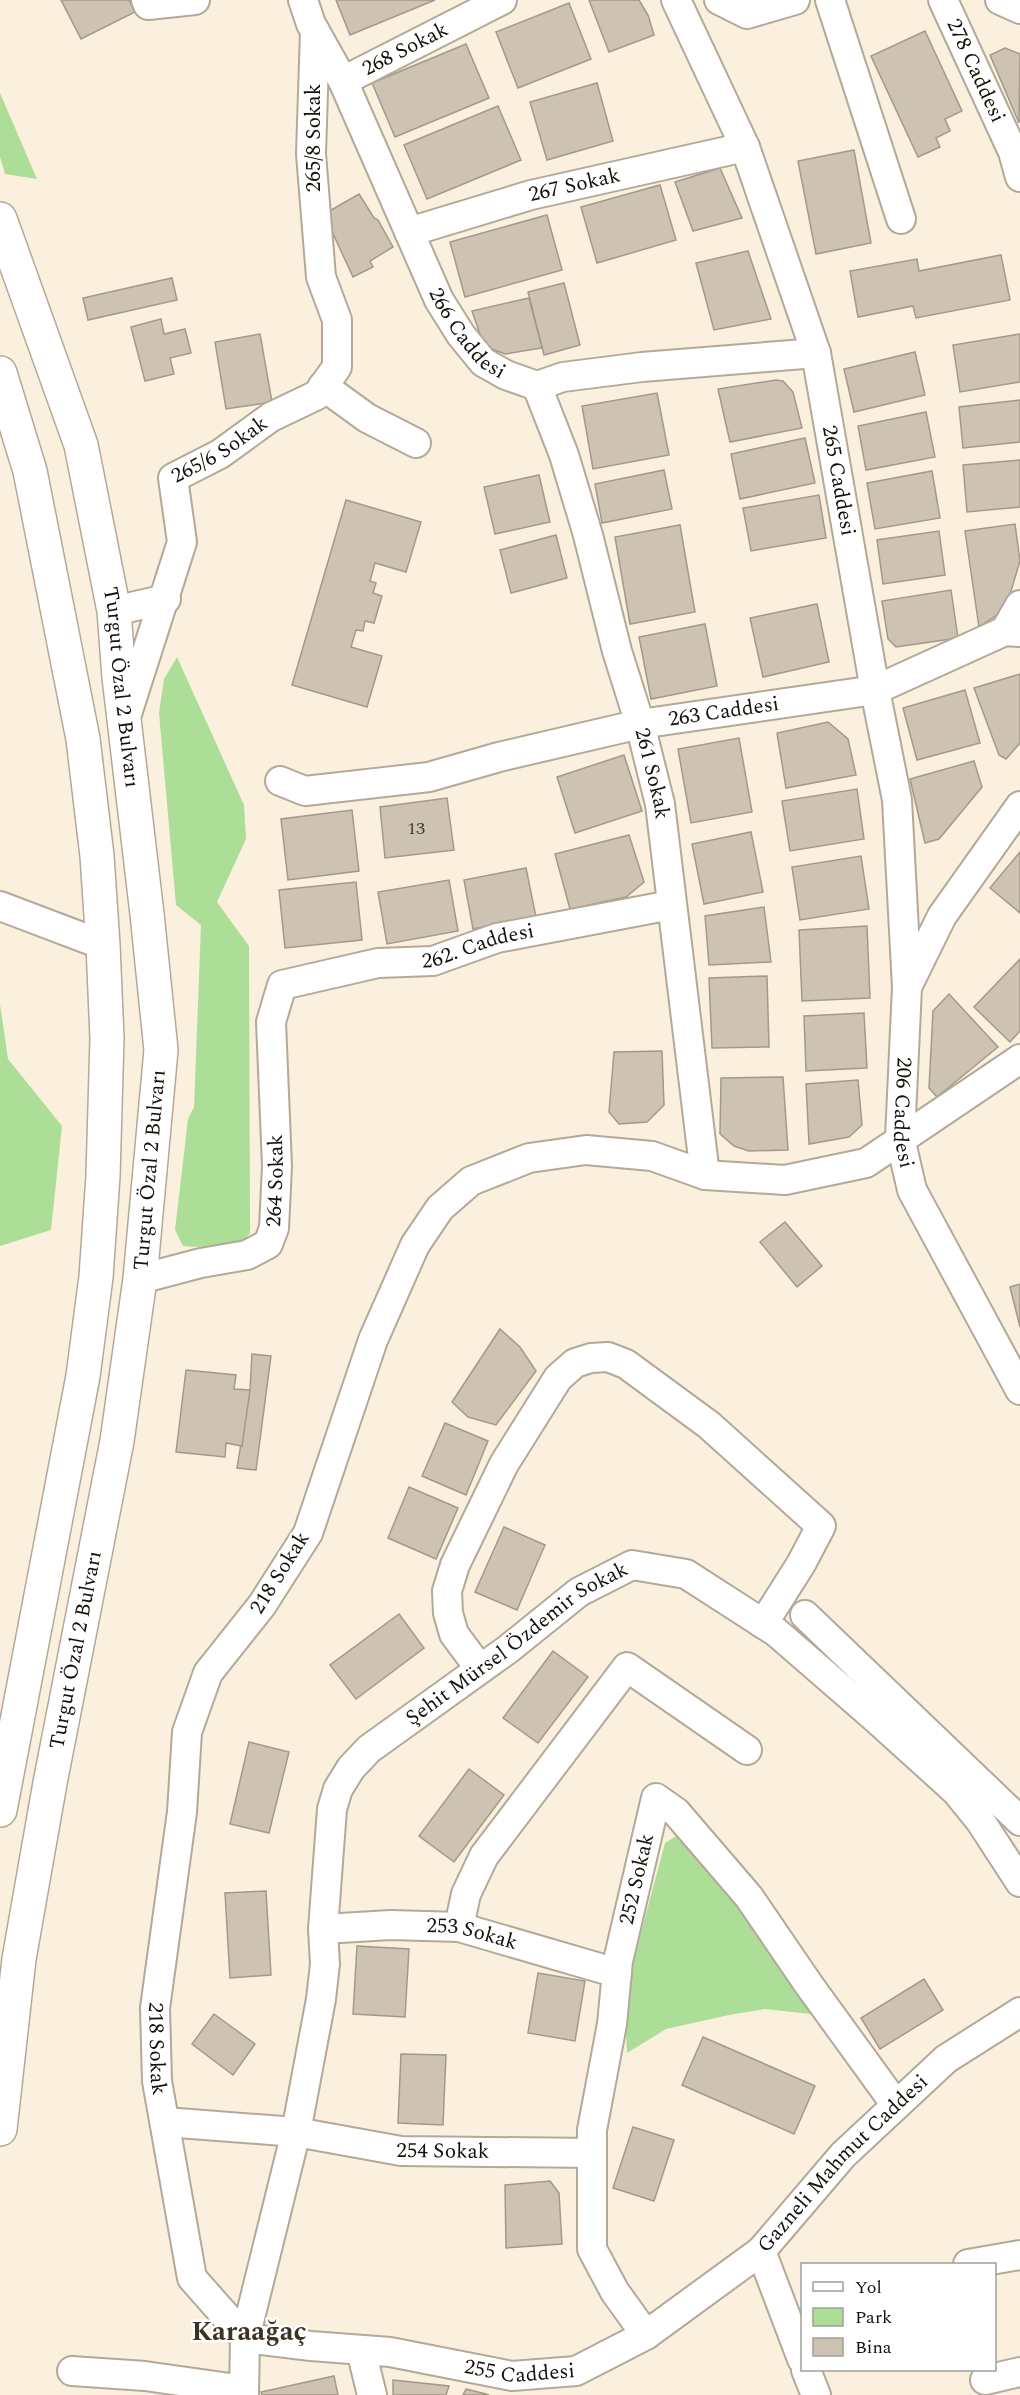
<svg xmlns="http://www.w3.org/2000/svg" width="1020" height="2395" font-family="Spectral,serif">
<style>
.green{fill:#acde97}
.building{fill:#cec3b2;stroke:#a49989;stroke-width:1.5}
.lines{fill:none;stroke-linecap:round;stroke-linejoin:round}
.minor-casing{stroke:#b4a999;stroke-width:32}
.highway-casing{stroke:#b4a999;stroke-width:36}
.minor{stroke:#fff;stroke-width:28}
.highway{stroke:#fff;stroke-width:33}
.labels{text-anchor:middle;dominant-baseline:central;stroke-width:5;stroke-linejoin:round;paint-order:stroke}
.number-label{font-size:18px;fill:#423d34}
.street-label{font-size:21px;fill:#14100a;stroke:#fff}
.district-label{font-size:27px;font-weight:bold;fill:#3c3325;stroke:#fff}
</style>
<rect width="100%" height="100%" fill="#fbf0de"/>
<g class="green">
<path d="M0,93L37,179L5,174L0,157Z"/>
<path d="M177,657L244,805L246,839L217,902L249,946L250,1219V1233L242,1244C221,1247 203,1248 183,1246L175,1230L188,1119L194,1107L201,925L176,905L159,713L164,679Z"/>
<path d="M0,1004L8,1059L62,1126L51,1230L0,1246Z"/>
<path d="M676,1836L686,1839L713,1868L820,2015L765,2009L729,2015L666,2029L627,2053L625,2016L632,1966L665,1843Z"/>
</g>
<g class="building">
<path d="M61,0H129L135,12L81,39Z"/>
<path d="M336,0H435L350,35Z"/>
<path d="M589,0H639L648,15L654,35L609,52Z"/>
<path d="M569,3L591,59L518,88L496,32Z"/>
<path d="M925,31L962,111L945,119L950,131L936,138L940,147L918,157L871,56Z"/>
<path d="M466,44L489,98L395,137L372,83Z"/>
<path d="M1005,48L1020,54L1019,123L990,55Z"/>
<path d="M597,83L613,141L547,160L530,102Z"/>
<path d="M498,106L521,160L427,199L404,145Z"/>
<path d="M854,150L871,243L816,254L798,161Z"/>
<path d="M720,168L742,218L693,231L675,182Z"/>
<path d="M660,185L676,240L597,263L581,207Z"/>
<path d="M359,194L374,218L378,220L393,247L370,261L373,267L353,277L324,214Z"/>
<path d="M547,215L562,270L465,297L450,242Z"/>
<path d="M748,251L771,319L714,330L696,263Z"/>
<path d="M1001,255L1010,300L916,318L913,306L858,317L850,271L917,259L919,271Z"/>
<path d="M172,278L177,300L88,320L83,298Z"/>
<path d="M564,283L580,345L544,355L528,292Z"/>
<path d="M529,298L542,348L505,354L484,346L472,311Z"/>
<path d="M161,319L164,334L185,329L191,353L170,358L174,374L145,381L131,327Z"/>
<path d="M260,334L272,402L226,409L215,342Z"/>
<path d="M1020,334V382L960,392L953,345Z"/>
<path d="M915,352L925,395L854,412L844,369Z"/>
<path d="M776,380L783,381L793,392L802,428L730,442L718,389Z"/>
<path d="M657,393L669,455L593,469L582,406Z"/>
<path d="M1020,400V442L963,448L959,407Z"/>
<path d="M926,412L935,457L866,470L858,426Z"/>
<path d="M805,438L815,483L740,499L731,454Z"/>
<path d="M1020,460V507L967,512L963,465Z"/>
<path d="M664,470L672,509L602,523L595,484Z"/>
<path d="M932,471L940,518L875,529L867,483Z"/>
<path d="M539,475L550,522L495,534L484,487Z"/>
<path d="M819,495L826,538L751,551L743,508Z"/>
<path d="M346,500L421,522L406,572L375,563L370,581L376,583L373,593L382,596L374,623L365,621L363,631L356,630L351,647L382,656L367,707L292,685Z"/>
<path d="M1015,524L1020,561L1008,601L1001,612L979,627L965,531Z"/>
<path d="M680,525L695,612L630,624L615,537Z"/>
<path d="M939,531L945,575L883,584L877,540Z"/>
<path d="M556,535L567,578L511,593L500,550Z"/>
<path d="M951,590L958,638L896,647L888,639L882,601Z"/>
<path d="M817,604L829,662L763,677L750,618Z"/>
<path d="M705,624L717,686L651,699L639,637Z"/>
<path d="M1020,674V743L1006,759L999,755L974,688Z"/>
<path d="M965,690L980,743L917,760L903,708Z"/>
<path d="M828,722L848,739L856,775L786,788L777,733Z"/>
<path d="M739,738L752,812L691,823L678,749Z"/>
<path d="M624,755L642,811L575,833L557,777Z"/>
<path d="M974,761L982,787L939,839L925,843L910,779Z"/>
<path d="M857,789L864,839L790,851L782,801Z"/>
<path d="M447,798L454,850L385,858L380,807Z"/>
<path d="M352,810L359,871L288,880L281,819Z"/>
<path d="M751,832L763,892L704,904L692,844Z"/>
<path d="M629,835L644,882L626,897L570,909L555,854Z"/>
<path d="M1020,852V913L990,888Z"/>
<path d="M861,856L869,909L800,920L792,867Z"/>
<path d="M526,868L536,917L473,929L464,880Z"/>
<path d="M449,880L458,931L387,944L378,892Z"/>
<path d="M356,882L362,940L285,948L279,890Z"/>
<path d="M764,907L771,962L709,965L705,916Z"/>
<path d="M867,926L870,998L802,1001L799,930Z"/>
<path d="M1020,959V1031L1010,1042L974,1007Z"/>
<path d="M767,976L769,1047L712,1048L709,978Z"/>
<path d="M949,994L998,1047L937,1097L929,1088L933,1011Z"/>
<path d="M864,1013L867,1068L806,1071L804,1016Z"/>
<path d="M662,1051L664,1105L647,1122L619,1124L609,1112L614,1052Z"/>
<path d="M783,1077L788,1150L749,1151L734,1146L720,1134L721,1078Z"/>
<path d="M858,1080L862,1125L849,1137L809,1144L806,1084Z"/>
<path d="M785,1222L822,1266L797,1287L760,1242Z"/>
<path d="M1020,1284V1327L1010,1287Z"/>
<path d="M500,1329L520,1347L536,1371L496,1425L468,1417L452,1402Z"/>
<path d="M252,1354L271,1356L256,1470L237,1468L250,1390Z"/>
<path d="M186,1370L236,1375L234,1389L250,1390L242,1446L226,1443L225,1457L176,1452Z"/>
<path d="M445,1423L488,1441L466,1495L422,1476Z"/>
<path d="M409,1487L458,1508L436,1559L388,1538Z"/>
<path d="M504,1527L545,1545L517,1610L475,1592Z"/>
<path d="M399,1614L424,1648L356,1699L330,1665Z"/>
<path d="M553,1651L588,1677L538,1743L503,1718Z"/>
<path d="M249,1742L289,1752L269,1833L230,1824Z"/>
<path d="M469,1769L504,1795L454,1862L419,1836Z"/>
<path d="M266,1891L271,1975L230,1978L225,1893Z"/>
<path d="M357,1946L409,1949L405,2017L353,2014Z"/>
<path d="M538,1973L585,1981L575,2041L528,2033Z"/>
<path d="M924,1979L943,2010L880,2049L861,2018Z"/>
<path d="M214,2014L255,2044L233,2075L192,2044Z"/>
<path d="M703,2037L815,2086L794,2134L682,2085Z"/>
<path d="M401,2054L446,2055L443,2125L398,2123Z"/>
<path d="M633,2127L674,2140L654,2201L613,2188Z"/>
<path d="M550,2181L559,2193L562,2244L506,2248L505,2185Z"/>
<path d="M334,2376L338,2395H262L261,2392Z"/>
<path d="M393,2380L449,2386L446,2395H393Z"/>
<path d="M466,2389L486,2394L489,2395H463Z"/>
</g>
<g class="lines">
<defs>
<g id="minor">
<path d="M146,0L148,5L195,0"/>
<path id="s1" d="M303,0L311,24L343,81L439,300L461,335L483,362L506,375L537,386L563,377L642,367L816,353"/>
<path id="s2" d="M676,0L745,147L816,353L875,690L897,800L907,987"/>
<path d="M719,0L747,14L795,0"/>
<path d="M830,0L901,219"/>
<path id="s3" d="M943,0L1013,152L1020,177"/>
<path d="M1000,0L1020,9"/>
<path id="s4" d="M343,81L502,0"/>
<path id="s5" d="M409,232L531,195L745,147"/>
<path d="M323,386L367,418L416,443"/>
<path id="s6" d="M537,386L564,455L588,535L617,651L640,724L660,804L705,1175"/>
<path d="M114,611L166,599"/>
<path d="M1005,631L1020,605"/>
<path id="s7" d="M125,720L182,542L173,478L220,454L271,417L317,395L337,367V320L321,277L311,154L315,31"/>
<path id="s8" d="M280,781L305,791L429,777L499,757L640,724L875,690L1005,631L1020,632"/>
<path id="s9" d="M1020,806L942,916L907,987L900,1138L912,1190L1020,1390"/>
<path d="M0,906L103,945"/>
<path id="s10" d="M1020,1059L866,1163L785,1180L705,1175L652,1156L586,1150L529,1158L471,1181L440,1208L415,1245L373,1340L308,1533L262,1605L208,1673L187,1732L182,1812L155,2008L157,2081L192,2278L245,2338L311,2346L390,2352L512,2376L576,2371L646,2335L761,2251L843,2155L946,2059L1020,2012"/>
<path id="s11" d="M140,1279L201,1263L247,1255L268,1244L274,1228L277,1166L271,1022L282,985L378,963L433,961L497,938L671,905"/>
<path d="M805,1615L1020,1821"/>
<path d="M480,1669L454,1634L448,1613L447,1591L455,1565L504,1464L558,1378L575,1363L591,1358L608,1357L626,1364L709,1425L821,1526L801,1564L763,1624"/>
<path d="M459,1927L466,1894L484,1856L627,1667L747,1750"/>
<path id="s12" d="M323,1929L391,1925L459,1927L617,1973"/>
<path id="s13" d="M165,2122L296,2132L401,2151L592,2153"/>
<path d="M761,2251L802,2359"/>
<path d="M968,2264L1020,2255"/>
<path id="s14" d="M646,2335L615,2292L592,2249V2130L612,2024L618,1961L656,1798L676,1812L749,1897L809,1985L896,2105"/>
<path d="M361,2350L372,2395"/>
<path d="M806,2370L816,2395"/>
<path d="M72,2371L145,2376L244,2390"/>
<path d="M985,2380L1020,2372"/>
<path id="s15" d="M244,2395L245,2338L296,2132L321,1999L325,1964L323,1929L332,1809L338,1789L351,1768L369,1749L507,1650L579,1592L632,1565L686,1574L776,1632L874,1717L956,1791L981,1822L1020,1882"/>
</g>
<g id="highway">
<path id="s16" d="M0,219L81,445L114,611L119,677L147,914L161,1050L140,1279L117,1441L50,1783L19,1959L0,2129"/>
<path d="M0,373L30,471L83,739L97,856L103,945L107,1038L103,1176L96,1277L83,1376L0,1810"/>
</g>
</defs>
<use href="#minor" class="minor-casing"/>
<use href="#highway" class="highway-casing"/>
<use href="#minor" class="minor"/>
<use href="#highway" class="highway"/>
</g>
<g class="labels">
<g class="number-label">
<text x="416" y="828">13</text>
</g>
<g class="street-label">
<text stroke="none"><textPath href="#s4" startOffset="70">268 Sokak</textPath></text>
<text stroke="none"><textPath href="#s3" startOffset="78">278 Caddesi</textPath></text>
<text transform="translate(314 138) rotate(-90)">265/8 Sokak</text>
<text stroke="none"><textPath href="#s5" startOffset="172">267 Sokak</textPath></text>
<text stroke="none"><textPath href="#s1" startOffset="374">266 Caddesi</textPath></text>
<text stroke="none"><textPath href="#s7" startOffset="306">265/6 Sokak</textPath></text>
<text stroke="none"><textPath href="#s2" startOffset="510">265 Caddesi</textPath></text>
<text stroke="none"><textPath href="#s16" startOffset="486">Turgut Özal 2 Bulvarı</textPath></text>
<text stroke="none"><textPath href="#s8" startOffset="454">263 Caddesi</textPath></text>
<text stroke="none"><textPath href="#s6" startOffset="405">261 Sokak</textPath></text>
<text stroke="none"><textPath href="#s11" startOffset="596">262. Caddesi</textPath></text>
<text stroke="none"><textPath href="#s9" startOffset="340">206 Caddesi</textPath></text>
<text transform="translate(150 1170) rotate(-85)">Turgut Özal 2 Bulvarı</text>
<text stroke="none"><textPath href="#s11" startOffset="198">264 Sokak</textPath></text>
<text transform="translate(280 1573) rotate(-58)">218 Sokak</text>
<text stroke="none"><textPath href="#s15" startOffset="849">Şehit Mürsel Özdemir Sokak</textPath></text>
<text transform="translate(76 1650) rotate(-79)">Turgut Özal 2 Bulvarı</text>
<text stroke="none"><textPath href="#s14" startOffset="476">252 Sokak</textPath></text>
<text stroke="none"><textPath href="#s12" startOffset="150">253 Sokak</textPath></text>
<text stroke="none"><textPath href="#s10" startOffset="1538">218 Sokak</textPath></text>
<text stroke="none"><textPath href="#s13" startOffset="280">254 Sokak</textPath></text>
<text stroke="none"><textPath href="#s10" startOffset="2526">Gazneli Mahmut Caddesi</textPath></text>
<text stroke="none"><textPath href="#s10" startOffset="2128">255 Caddesi</textPath></text>
</g>
<g class="district-label">
<text x="249" y="2332">Karaağaç</text>
</g>
</g>
<rect x="801" y="2263" width="195" height="108" fill="#ffffff" stroke="#a19f9d" stroke-width="1.5"/>
<rect x="813" y="2282" width="30" height="9" fill="#ffffff" stroke="#a19f9d" stroke-width="1.5"/>
<text x="855" y="2293" font-size="18" fill="#14100a">Yol</text>
<rect x="813" y="2308" width="30" height="18" fill="#acde97" stroke="#a19f9d" stroke-width="1.5"/>
<text x="855" y="2323" font-size="18" fill="#14100a">Park</text>
<rect x="813" y="2338" width="30" height="18" fill="#cec3b2" stroke="#a19f9d" stroke-width="1.5"/>
<text x="855" y="2353" font-size="18" fill="#14100a">Bina</text>
</svg>
